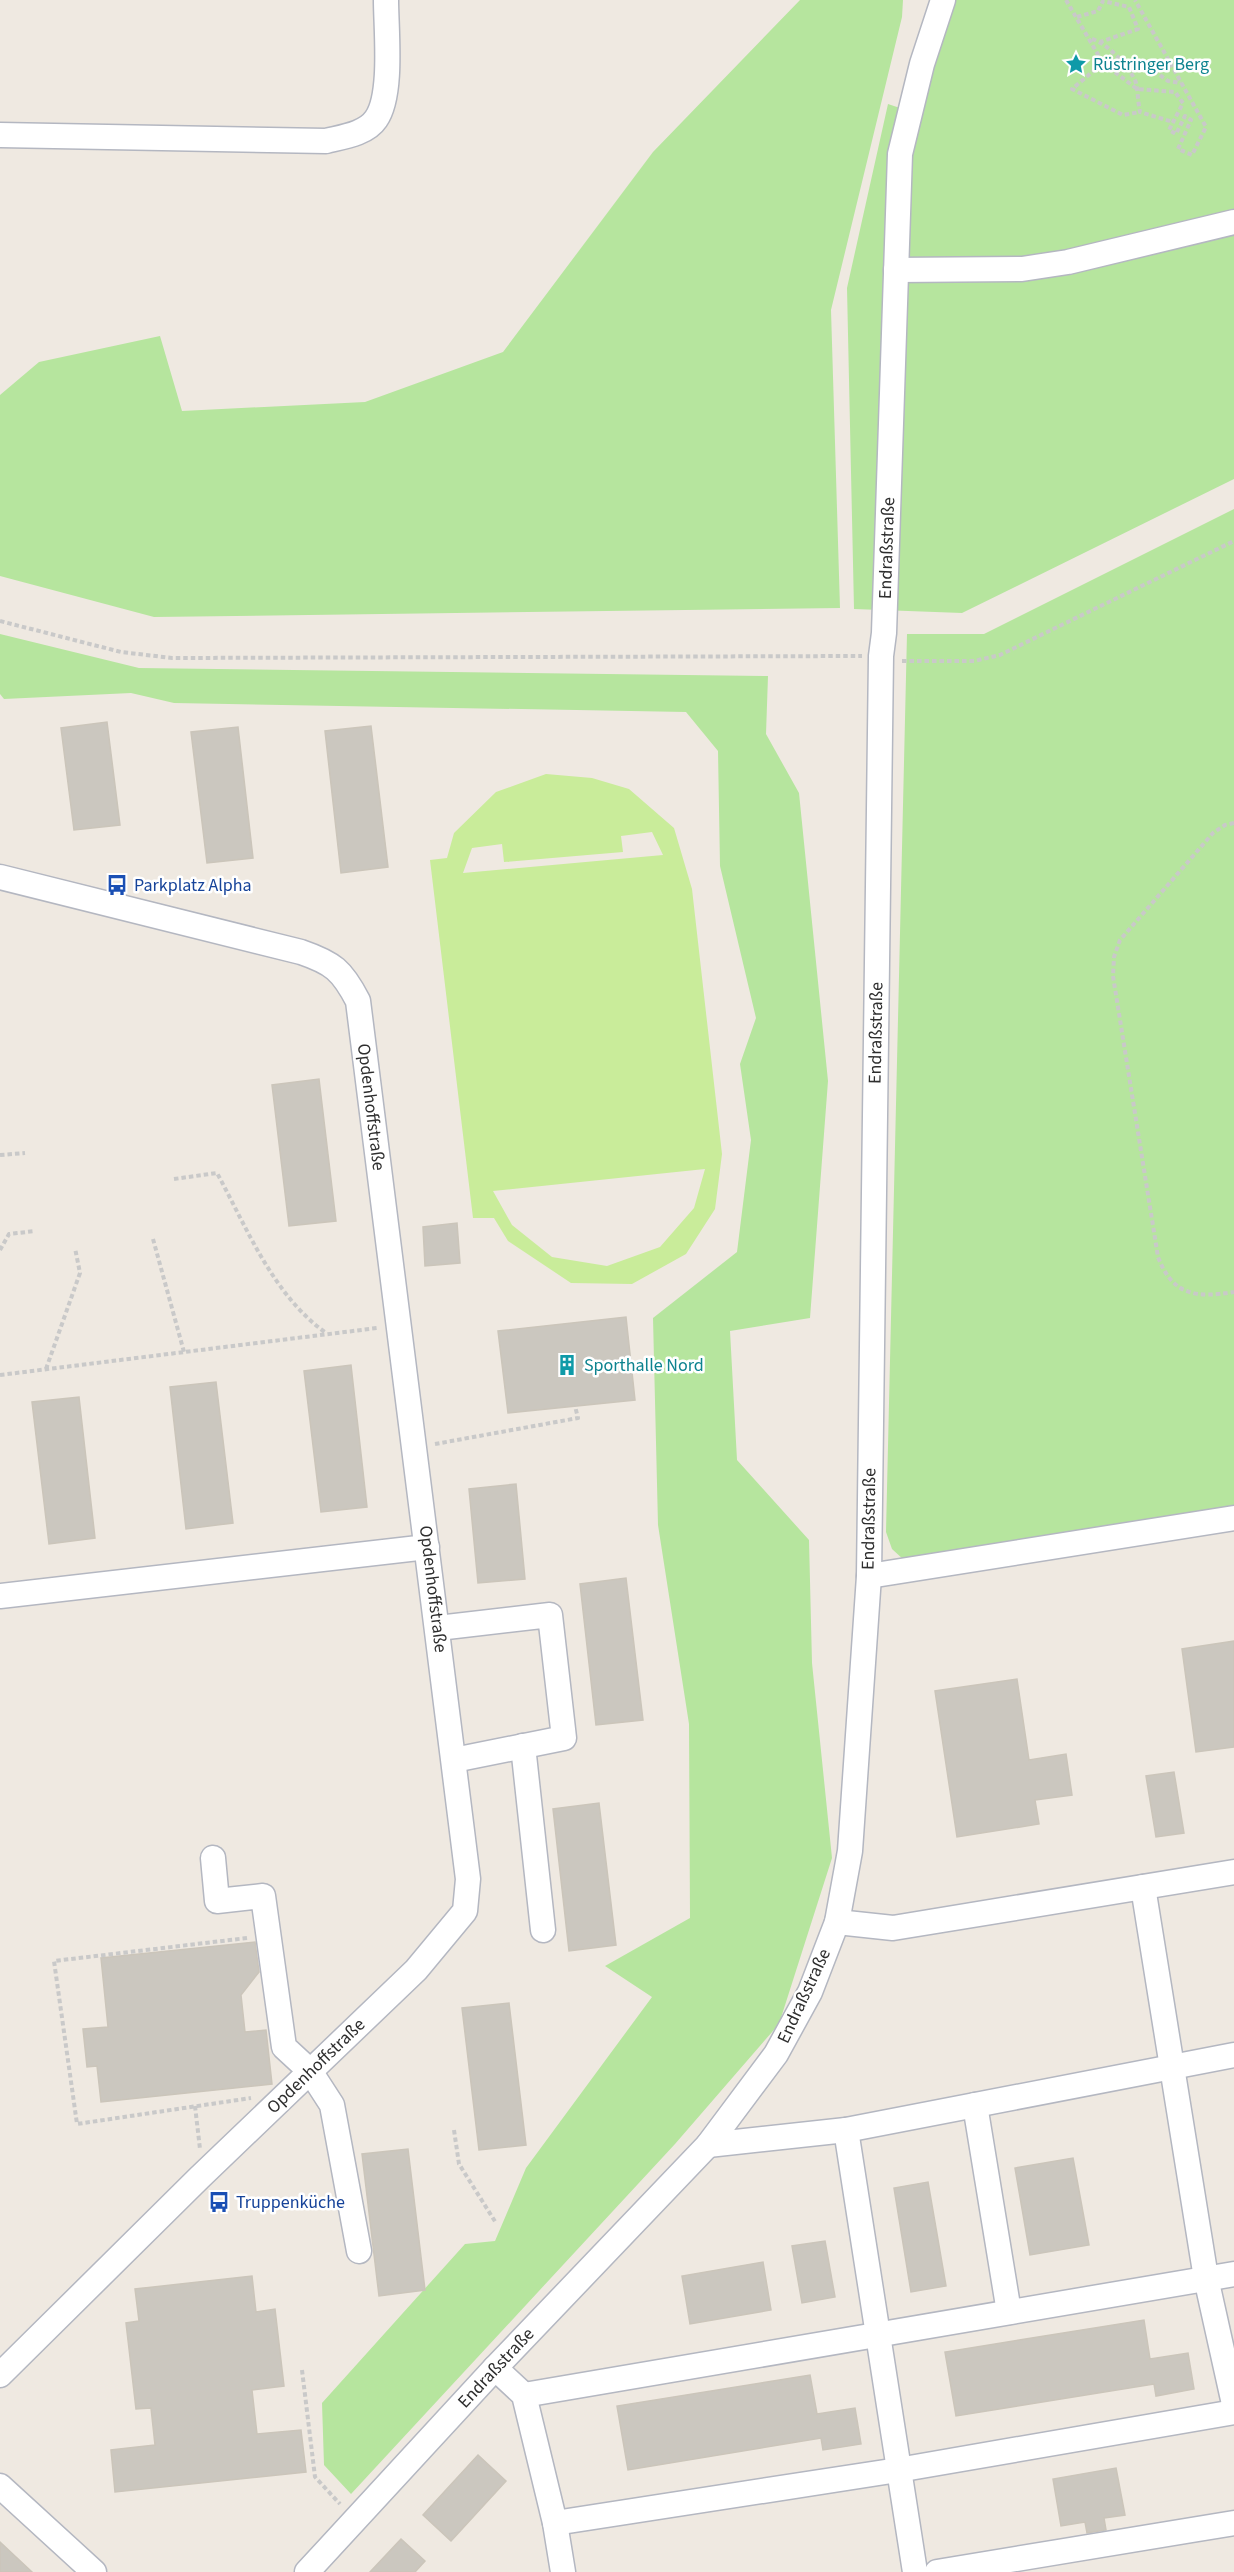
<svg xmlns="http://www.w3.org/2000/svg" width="1234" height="2572" font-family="'Source Sans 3',sans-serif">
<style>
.green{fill:#b6e59e}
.pitch{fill:#c9ec9a;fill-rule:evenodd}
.building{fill:#cbc7bf;stroke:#cbc5ba;stroke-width:1.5}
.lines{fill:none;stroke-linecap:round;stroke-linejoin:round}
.minor-casing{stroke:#b4b7c1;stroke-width:27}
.path{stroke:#c9c9c9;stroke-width:4;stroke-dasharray:4.5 3;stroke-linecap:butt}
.minor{stroke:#fff;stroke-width:24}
.labels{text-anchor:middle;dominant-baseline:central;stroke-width:5;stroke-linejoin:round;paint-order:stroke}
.culture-label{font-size:18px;fill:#0d838f;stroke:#fff;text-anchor:start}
.street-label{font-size:18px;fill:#2e2e2e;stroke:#fff}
.transit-label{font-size:18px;fill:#164399;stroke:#fff;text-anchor:start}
</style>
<rect width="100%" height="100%" fill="#efe9e1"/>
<g class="green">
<path d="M800,0H903L902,17L831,310L840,608L154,617L0,576V395L39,362L160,336L182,411L365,402L503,352L653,152Z"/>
<path d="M950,0H1234V479L962,613L854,609L847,288L888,104L915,113Z"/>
<path d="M1234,509V1513L904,1560L892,1549L886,1532L907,634H984Z"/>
<path d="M0,634L139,668L768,676L766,734L799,793L828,1081L810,1318L730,1331L737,1460L809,1540L812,1663L832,1858L779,2024L675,2144L351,2494L324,2465L322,2403L465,2244L495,2241L526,2168L652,1997L605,1966L690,1918L689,1724L658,1525L653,1318L737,1252L751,1140L740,1064L756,1018L720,866L718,751L686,712L174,703L131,693L4,699L0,694Z"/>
</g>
<path class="pitch" d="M546,774L592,778L629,789L674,828L692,889L722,1154L715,1209L686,1254L632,1284L571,1283L508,1241L494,1218H473L430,860L447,858L454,833L496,792ZM652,832L663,855L463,873L472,848L502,844L504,862L623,852L621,836ZM705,1169L694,1208L660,1247L607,1266L552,1257L512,1225L493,1191Z"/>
<g class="building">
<path d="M107,722L120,825L74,830L61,728Z"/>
<path d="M371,726L388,867L341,873L325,731Z"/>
<path d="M238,727L253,858L207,863L191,732Z"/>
<path d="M319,1079L336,1221L289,1226L272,1085Z"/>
<path d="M457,1223L460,1263L425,1266L423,1227Z"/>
<path d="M626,1317L635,1400L508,1413L498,1331Z"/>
<path d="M351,1365L367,1507L321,1512L304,1371Z"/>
<path d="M216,1382L233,1523L186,1529L170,1387Z"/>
<path d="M79,1397L95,1538L49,1544L32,1402Z"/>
<path d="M516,1484L525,1579L478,1583L469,1489Z"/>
<path d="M626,1578L643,1720L596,1725L580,1584Z"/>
<path d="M1234,1641V1747L1196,1752L1182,1649Z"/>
<path d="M1017,1679L1029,1760L1066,1754L1072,1795L1035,1800L1039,1824L957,1837L935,1691Z"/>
<path d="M1174,1772L1184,1833L1156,1837L1146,1776Z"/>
<path d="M599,1803L616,1945L569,1951L553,1809Z"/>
<path d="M255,1942L259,1972L241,1995L245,2032L266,2030L272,2084L101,2102L97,2066L87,2067L83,2029L108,2027L101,1958Z"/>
<path d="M509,2003L526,2145L479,2150L462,2008Z"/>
<path d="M408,2149L425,2290L379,2296L362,2154Z"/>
<path d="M1073,2158L1089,2245L1030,2255L1015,2168Z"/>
<path d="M928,2182L946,2286L911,2292L894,2188Z"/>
<path d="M825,2241L835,2297L802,2303L792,2246Z"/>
<path d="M763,2262L771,2310L690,2324L682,2276Z"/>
<path d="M252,2276L256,2312L275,2309L284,2386L252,2390L257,2434L301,2430L306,2472L115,2492L111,2450L155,2445L151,2408L136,2409L126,2323L139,2321L135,2289Z"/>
<path d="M1144,2320L1150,2359L1188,2353L1194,2389L1156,2396L1154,2384L956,2416L945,2352Z"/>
<path d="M810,2375L817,2414L855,2408L861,2444L823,2450L821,2438L628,2470L617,2406Z"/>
<path d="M478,2455L506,2481L451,2541L423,2515Z"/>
<path d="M1116,2468L1125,2515L1104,2518L1106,2530L1087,2533L1085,2522L1061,2526L1053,2479Z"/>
<path d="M401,2539L425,2561L415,2572H370Z"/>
<path d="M0,2542L32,2572H0Z"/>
</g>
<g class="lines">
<defs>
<g id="minor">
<path d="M0,135L326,141C342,137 366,134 376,119C393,95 386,30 386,0"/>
<path d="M896,270L1022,269L1068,262L1234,222"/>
<path d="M0,877L301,952C333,963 342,970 358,1001L468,1879L465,1911L416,1970L199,2178L0,2375"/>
<path d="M869,1576L1234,1518"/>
<path d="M0,1596L427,1547"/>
<path d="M438,1628L550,1615L564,1738L454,1760"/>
<path d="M523,1746L543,1930"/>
<path d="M213,1858L217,1901L263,1896L284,2047L310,2071L332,2105L359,2251"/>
<path d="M1143,1887L1206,2278L1234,2404"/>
<path d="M837,1922L893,1928L1234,1872"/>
<path d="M975,2105L1009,2312"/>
<path d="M846,2130L915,2572"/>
<path d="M708,2145L846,2130L1234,2055"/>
<path d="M495,2368L524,2395L555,2523L563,2572"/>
<path d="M524,2395L1234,2274"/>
<path d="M0,2486L94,2572"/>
<path d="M555,2523L898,2470L1234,2412"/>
<path d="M307,2572L495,2368L708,2145L776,2054L810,1992L837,1922L850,1851L869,1576L881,656L884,633L900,154L922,64L943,0"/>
<path d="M937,2572L1234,2523"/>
</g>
</defs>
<use href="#minor" class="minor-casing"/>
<g class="path">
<path d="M1066,0L1103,63L1072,89L1123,115L1140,112"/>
<path d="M1077,17L1098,11L1103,1L1129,7L1138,29L1100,42"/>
<path d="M1092,39C1107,43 1131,68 1136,83C1138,92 1138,103 1140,112L1173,122"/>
<path d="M1119,60L1145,64L1168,81L1181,83"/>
<path d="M1103,63L1137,89L1175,92L1183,103L1169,130L1176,134L1185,116L1191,120L1178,149L1192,155L1206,127L1135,0"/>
<path d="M0,621L121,652L172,658L862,656"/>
<path d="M902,661H974L1000,655L1234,541"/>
<path d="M1234,823L1225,825L1213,833L1120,940L1114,957L1113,976L1158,1257C1173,1296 1196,1298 1234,1292"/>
<path d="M0,1155L25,1153"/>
<path d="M174,1179L217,1173C248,1230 273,1295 326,1333"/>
<path d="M153,1239L184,1352"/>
<path d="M0,1250L9,1234L35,1231"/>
<path d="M46,1369L80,1273L75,1248"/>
<path d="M0,1375L377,1328"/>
<path d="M435,1444L578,1418L575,1406"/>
<path d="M247,1938L54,1961L77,2124L251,2098"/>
<path d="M195,2106L200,2149"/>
<path d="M454,2130L459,2164L496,2223"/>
<path d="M302,2370L315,2477L340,2504"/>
</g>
<use href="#minor" class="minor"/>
</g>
<defs>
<symbol id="sight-bare" viewBox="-9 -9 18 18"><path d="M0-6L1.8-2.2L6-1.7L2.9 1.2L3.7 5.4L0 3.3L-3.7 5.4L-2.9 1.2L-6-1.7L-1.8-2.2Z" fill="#0f9aa8" stroke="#fff" stroke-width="2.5" paint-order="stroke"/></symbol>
<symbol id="bus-bare" viewBox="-9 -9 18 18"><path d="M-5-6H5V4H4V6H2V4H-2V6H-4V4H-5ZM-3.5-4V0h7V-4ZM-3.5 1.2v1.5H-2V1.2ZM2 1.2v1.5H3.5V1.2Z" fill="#1a4fb4" stroke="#fff" stroke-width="2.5" paint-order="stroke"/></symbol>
<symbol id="building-bare" viewBox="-9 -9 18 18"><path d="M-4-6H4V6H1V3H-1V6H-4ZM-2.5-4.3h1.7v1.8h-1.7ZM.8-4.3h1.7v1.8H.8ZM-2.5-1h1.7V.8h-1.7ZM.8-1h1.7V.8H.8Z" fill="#0f9aa8" stroke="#fff" stroke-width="2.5" paint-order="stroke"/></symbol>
</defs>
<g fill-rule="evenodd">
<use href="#sight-bare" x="1061" y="49" width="30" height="30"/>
<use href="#bus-bare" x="102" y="870" width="30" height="30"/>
<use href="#building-bare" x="552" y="1350" width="30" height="30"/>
<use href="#bus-bare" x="204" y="2187" width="30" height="30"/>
</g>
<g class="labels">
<g class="culture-label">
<text x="1093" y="64">Rüstringer Berg</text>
<text x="584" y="1365">Sporthalle Nord</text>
</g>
<g class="street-label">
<text transform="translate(887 548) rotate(-88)">Endraßstraße</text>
<text transform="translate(876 1033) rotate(-89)">Endraßstraße</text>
<text transform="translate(371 1107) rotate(83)">Opdenhoffstraße</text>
<text transform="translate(869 1519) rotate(-89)">Endraßstraße</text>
<text transform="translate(433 1589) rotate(83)">Opdenhoffstraße</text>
<text transform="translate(804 1996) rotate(-65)">Endraßstraße</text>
<text transform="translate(316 2066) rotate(-44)">Opdenhoffstraße</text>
<text transform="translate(496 2368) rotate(-47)">Endraßstraße</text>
</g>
<g class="transit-label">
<text x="134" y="885">Parkplatz Alpha</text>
<text x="236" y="2202">Truppenküche</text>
</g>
</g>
</svg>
